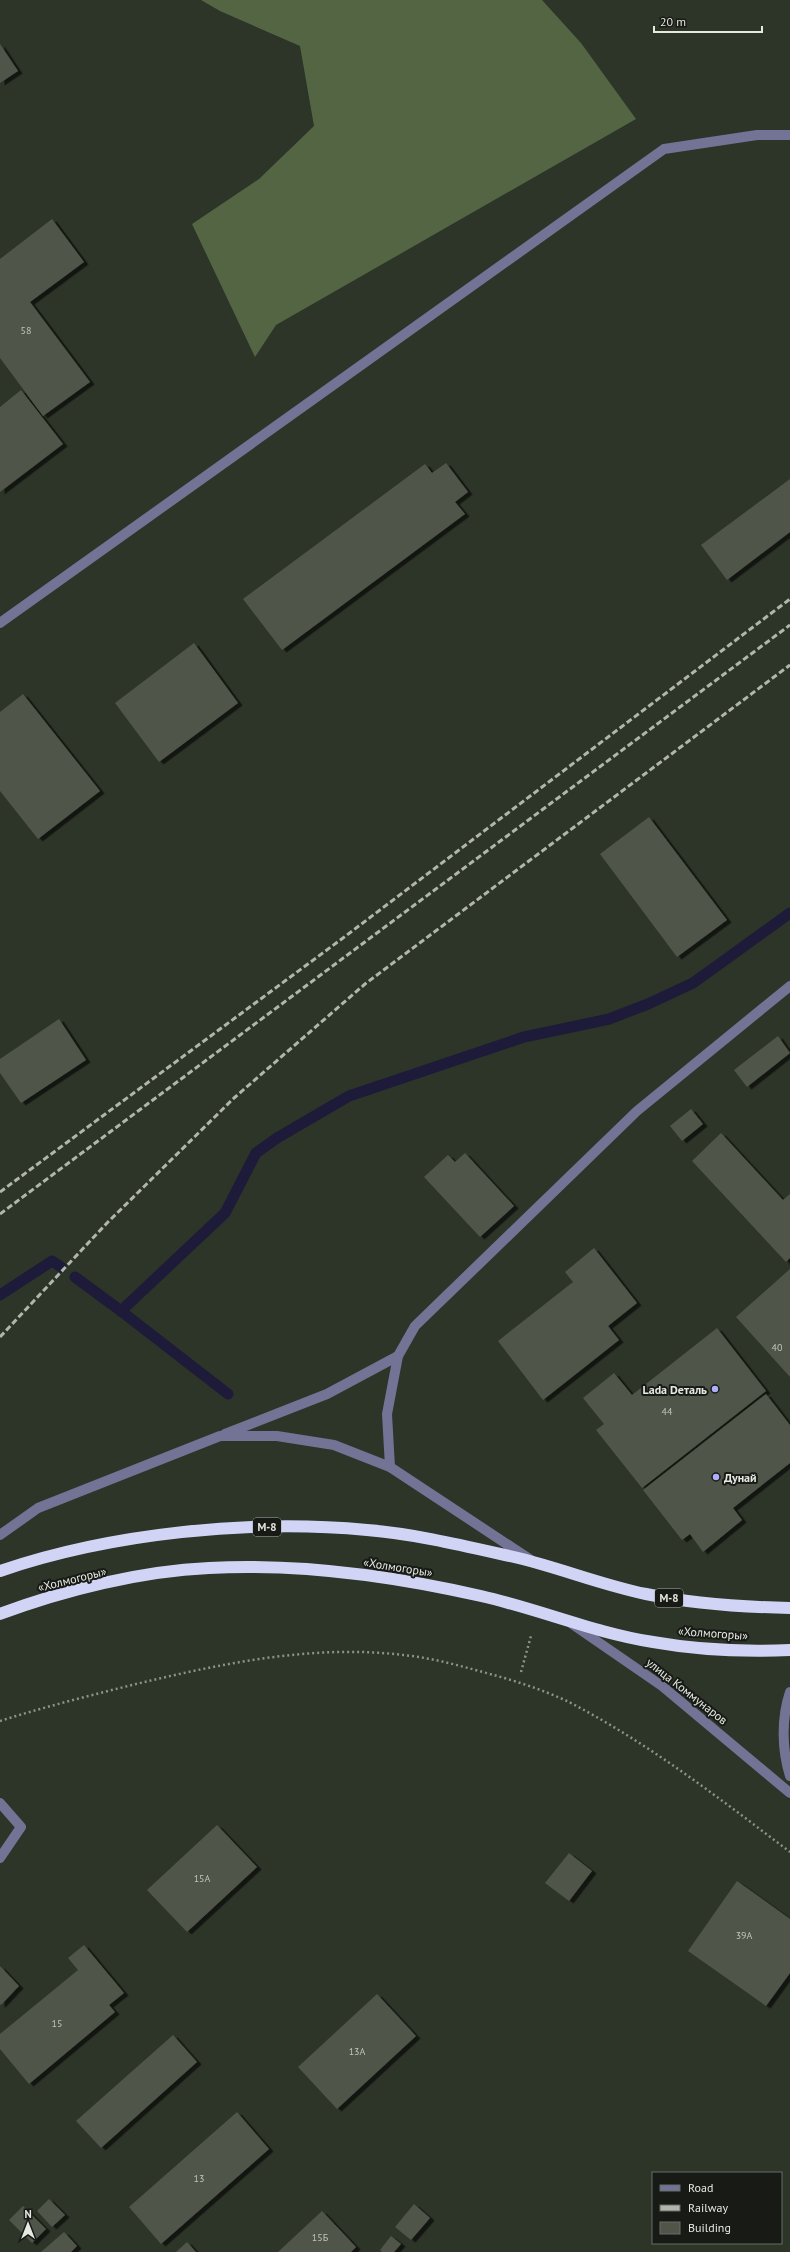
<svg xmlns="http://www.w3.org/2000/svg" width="790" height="2252" font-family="'PT Sans',sans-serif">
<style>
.forest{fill:#546544}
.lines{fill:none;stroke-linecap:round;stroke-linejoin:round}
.stream{stroke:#1d1b39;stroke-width:11}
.building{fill:#4f5649;filter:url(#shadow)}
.path{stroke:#8e938a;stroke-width:2.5;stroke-dasharray:2 3;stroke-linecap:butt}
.minor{stroke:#727395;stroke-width:10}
.highway{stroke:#d2d4f6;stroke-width:12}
.rail{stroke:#b1b6ad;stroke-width:3;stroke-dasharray:6 3;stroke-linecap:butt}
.poi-dot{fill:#aeaefb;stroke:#171a15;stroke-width:1.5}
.labels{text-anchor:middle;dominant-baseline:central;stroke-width:4;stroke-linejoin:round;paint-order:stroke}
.number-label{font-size:10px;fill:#c0c4bb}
.shield{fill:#171a15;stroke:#a7aba4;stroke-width:1}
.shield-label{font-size:11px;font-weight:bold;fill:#e5e9e1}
.poi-label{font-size:12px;font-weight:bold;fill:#e5e9e1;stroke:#171a15;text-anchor:end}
.street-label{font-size:12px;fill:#e5e9e1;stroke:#171a15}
</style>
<defs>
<filter id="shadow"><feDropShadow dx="4.5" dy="2.5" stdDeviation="0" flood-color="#0009"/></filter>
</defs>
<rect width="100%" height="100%" fill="#2d3428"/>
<path class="forest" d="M201,0H542L581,43L636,119L276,325L255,357L192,224L259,179L314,126L300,46L220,11Z"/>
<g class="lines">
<g class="stream">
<path d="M75,1277L121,1311L225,1213L256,1153L277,1138L349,1096L524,1037L609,1019L648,1004L693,983L790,913"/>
<path d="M0,1295L52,1261L61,1267"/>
<path d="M121,1311L228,1394"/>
</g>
</g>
<g class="building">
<path d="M0,44L18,71L0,83Z"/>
<path d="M52,219L84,262L30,302L90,382L43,416L0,358V259Z"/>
<path d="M21,390L63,444L0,492V407Z"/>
<path d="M446,463L468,492L455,502L465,514L282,650L243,599L425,464L432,473Z"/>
<path d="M790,479V532L727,580L701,545Z"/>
<path d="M194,643L238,703L159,762L115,703Z"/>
<path d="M23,694L100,791L38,839L0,791V712Z"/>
<path d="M649,817L727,920L677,957L600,854Z"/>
<path d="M59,1019L86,1060L21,1103L0,1073V1059Z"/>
<path d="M778,1036L790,1053L747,1087L734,1070Z"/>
<path d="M691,1109L703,1124L682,1141L670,1126Z"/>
<path d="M721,1133L783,1200L790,1194V1258L786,1262L692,1161Z"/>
<path d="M465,1153L514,1206L480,1237L424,1177L448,1155L455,1162Z"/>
<path d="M594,1248L637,1303L608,1326L619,1340L543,1400L498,1341L573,1282L565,1272Z"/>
<path d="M790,1269V1377L736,1317Z"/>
<path d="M717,1328L766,1391L642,1488L596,1430L604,1424L583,1398L614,1373L632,1395Z"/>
<path d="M766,1394L790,1425V1463L733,1508L742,1520L703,1552L690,1534L682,1540L643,1490Z"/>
<path d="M217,1825L257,1867L187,1932L147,1890Z"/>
<path d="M569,1853L592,1871L569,1901L545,1883Z"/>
<path d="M737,1881L790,1919V1973L766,2006L688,1951Z"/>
<path d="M84,1945L124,1993L109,2005L115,2012L29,2084L0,2049V2034L78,1970L68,1958Z"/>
<path d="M0,1966L19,1986L1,2005L0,2004Z"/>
<path d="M377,1994L416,2036L337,2109L298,2067Z"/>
<path d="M173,2035L197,2062L101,2148L76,2121Z"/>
<path d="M237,2112L269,2149L161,2244L129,2207Z"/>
<path d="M49,2199L65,2215L52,2227L37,2211Z"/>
<path d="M414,2204L430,2218L411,2240L395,2227Z"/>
<path d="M23,2206L46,2229L32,2243L9,2220Z"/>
<path d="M322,2211L356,2247L351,2252H278Z"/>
<path d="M64,2232L77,2246L71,2252H41Z"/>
<path d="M391,2236L401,2244L394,2252H382L380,2250Z"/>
<path d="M187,2242L196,2252H176Z"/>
</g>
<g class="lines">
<g class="path">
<path d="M521,1672L531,1636"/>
<path d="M0,1721C44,1707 88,1696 132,1685C219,1664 313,1644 403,1655C433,1658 461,1666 490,1674C516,1681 543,1690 567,1701C647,1742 719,1798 790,1852"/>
</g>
<g class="minor">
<path d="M0,623L664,149L757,135H790"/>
<path d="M225,1434L327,1394L398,1356"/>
<path d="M390,1467L387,1414L398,1356L415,1326L637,1111L790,986"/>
<path d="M0,1535L38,1508L220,1436H277L334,1445L390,1467L531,1560"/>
<path d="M572,1624L662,1686L790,1793"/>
<path d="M790,1692C781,1719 782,1750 790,1776"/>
<path d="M0,1803L21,1827L0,1858"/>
</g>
<g class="highway">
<path d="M0,1571C111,1533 251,1519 367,1530C416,1534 465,1546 514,1557C558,1567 601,1585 646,1594C694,1604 741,1607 790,1608"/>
<path d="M0,1614C64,1590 141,1571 209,1568C300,1563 393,1576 481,1596C539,1609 595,1633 653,1642C698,1650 745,1652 790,1650"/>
</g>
<g class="rail">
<path d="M0,1192L343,938L790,599"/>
<path d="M0,1214L790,625"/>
<path d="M0,1337L107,1223L234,1098L365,984L790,665"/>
</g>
</g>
<g class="poi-dot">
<circle cx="715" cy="1389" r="4"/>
<circle cx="716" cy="1477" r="4"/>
</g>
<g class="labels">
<g class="number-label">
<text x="26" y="330">58</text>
<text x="777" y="1347">40</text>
<text x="667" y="1411">44</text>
<text x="202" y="1878">15А</text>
<text x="744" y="1935">39А</text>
<text x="57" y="2023">15</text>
<text x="357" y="2051">13А</text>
<text x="199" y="2178">13</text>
<text x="320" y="2237">15Б</text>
</g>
<g class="shield">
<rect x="253" y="1518" width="28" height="18" rx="3"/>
<rect x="655" y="1589" width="28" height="18" rx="3"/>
</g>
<g class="shield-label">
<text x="267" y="1527">М-8</text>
<text x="669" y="1598">М-8</text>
</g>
<g class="poi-label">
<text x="707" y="1389">Lada Dеталь</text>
<text x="724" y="1477" text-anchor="start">Дунай</text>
</g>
<g class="street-label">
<text transform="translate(398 1567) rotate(9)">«Холмогоры»</text>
<text transform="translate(72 1579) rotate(-14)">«Холмогоры»</text>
<text transform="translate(713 1633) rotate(4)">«Холмогоры»</text>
<text transform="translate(687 1691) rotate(38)">улица Коммунаров</text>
</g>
</g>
<rect x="652" y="2172" width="130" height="72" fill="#171a15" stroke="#696d67"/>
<rect x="660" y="2185" width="20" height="6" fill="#727395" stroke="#696d67"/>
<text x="688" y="2192" font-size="12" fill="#e5e9e1">Road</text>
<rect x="660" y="2205" width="20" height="6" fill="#b1b6ad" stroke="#696d67"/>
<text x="688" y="2212" font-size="12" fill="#e5e9e1">Railway</text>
<rect x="660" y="2222" width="20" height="12" fill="#4f5649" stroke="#696d67"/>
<text x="688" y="2232" font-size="12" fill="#e5e9e1">Building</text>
<g transform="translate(28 2224)" stroke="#171a15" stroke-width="3" paint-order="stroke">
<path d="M0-3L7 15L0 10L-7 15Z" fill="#e5e9e1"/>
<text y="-6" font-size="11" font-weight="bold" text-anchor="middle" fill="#e5e9e1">N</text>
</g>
<path d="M654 26v6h108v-6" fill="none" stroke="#e5e9e1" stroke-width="2"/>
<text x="660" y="26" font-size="12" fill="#e5e9e1" stroke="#171a15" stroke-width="3" paint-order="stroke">20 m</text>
</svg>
